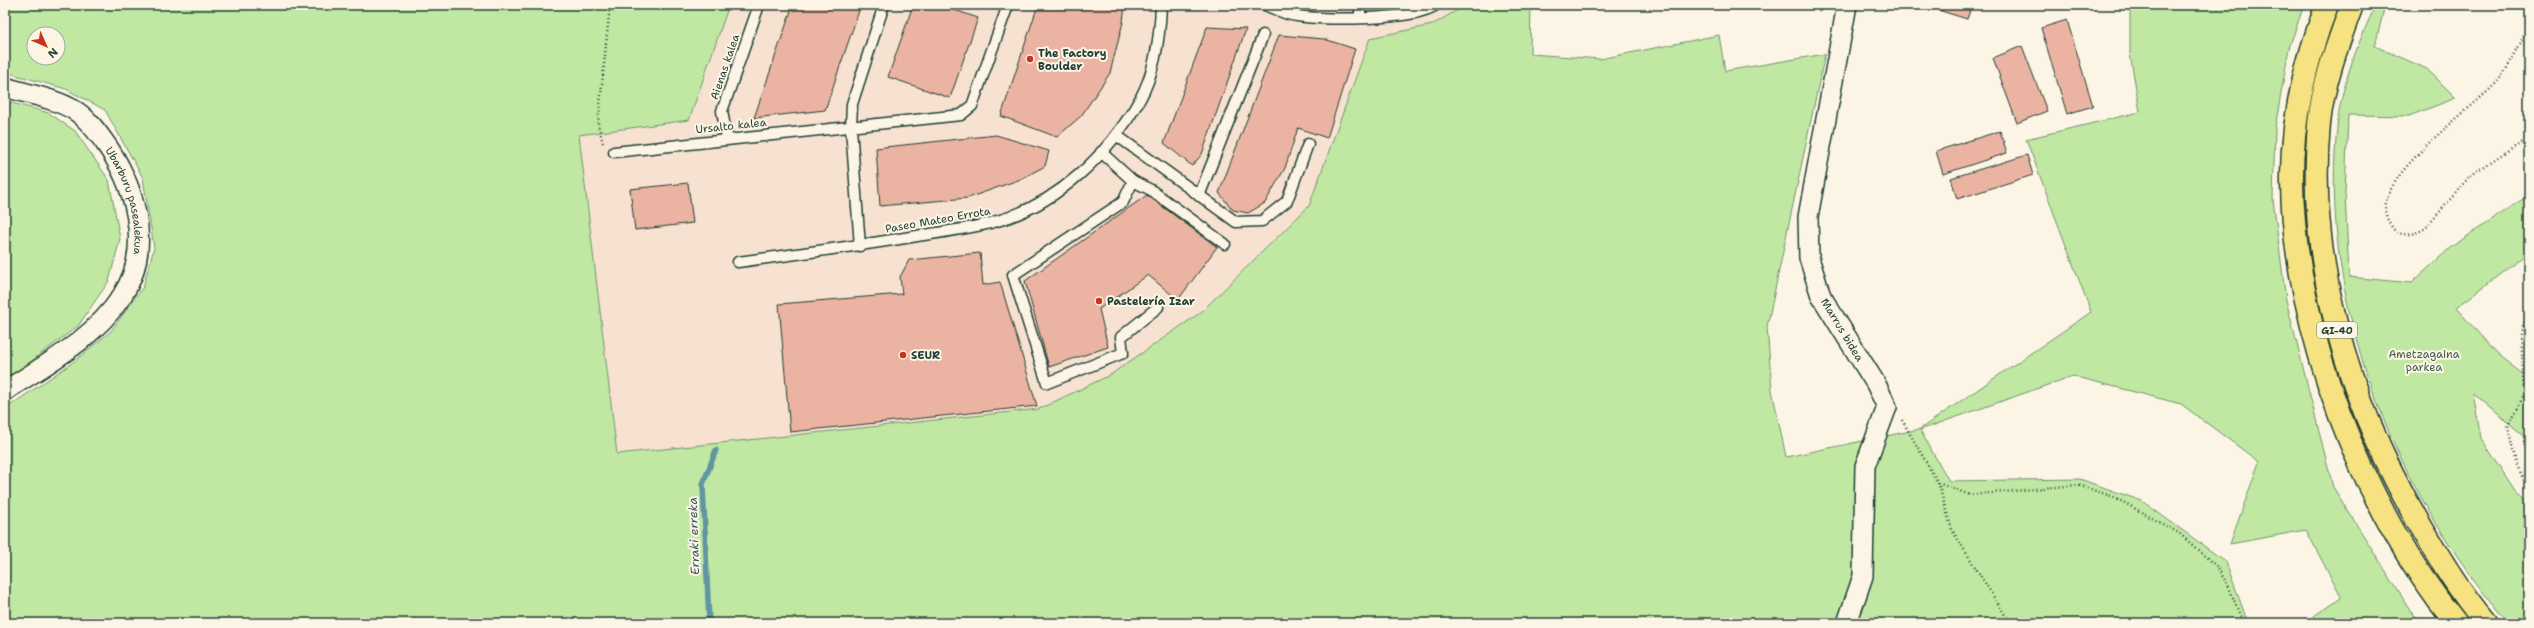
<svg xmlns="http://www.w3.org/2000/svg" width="2534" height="628" font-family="'Shantell Sans',sans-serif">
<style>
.built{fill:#f7e2d1}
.green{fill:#c0e8a3;stroke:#70926c;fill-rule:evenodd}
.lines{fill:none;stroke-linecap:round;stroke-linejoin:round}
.stream{stroke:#6095a2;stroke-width:5.5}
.building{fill:#ebb4a2;stroke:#1f3d34}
.service-casing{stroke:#1f3d34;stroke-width:13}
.minor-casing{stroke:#1f3d34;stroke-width:22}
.primary-casing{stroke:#1f3d34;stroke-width:25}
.path{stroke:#1f3d34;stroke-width:2.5;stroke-dasharray:1 3;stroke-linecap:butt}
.service{stroke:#fcf5e5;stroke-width:10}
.minor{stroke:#fcf5e5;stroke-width:19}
.primary{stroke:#f6e281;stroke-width:22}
.poi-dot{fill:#c8321e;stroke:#fcf5e5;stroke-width:1.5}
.labels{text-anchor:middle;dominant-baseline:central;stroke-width:4;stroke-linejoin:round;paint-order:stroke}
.shield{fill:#fcf5e5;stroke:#617469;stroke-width:1}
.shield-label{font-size:10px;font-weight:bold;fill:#1f3d34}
.poi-label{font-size:11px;font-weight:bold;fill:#1f3d34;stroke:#fcf5e5;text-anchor:start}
.street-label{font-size:11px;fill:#1f3d34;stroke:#fcf5e5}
.park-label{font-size:11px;fill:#3f5f4a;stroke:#fcf5e5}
.water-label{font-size:12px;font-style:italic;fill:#355a59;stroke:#fcf5e5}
</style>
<rect width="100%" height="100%" fill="#fcf5e5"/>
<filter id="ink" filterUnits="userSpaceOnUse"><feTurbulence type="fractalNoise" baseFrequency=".025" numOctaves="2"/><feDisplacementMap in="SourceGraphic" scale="8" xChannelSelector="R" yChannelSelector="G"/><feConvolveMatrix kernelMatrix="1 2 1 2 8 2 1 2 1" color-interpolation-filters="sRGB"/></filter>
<g filter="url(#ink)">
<path class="built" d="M729,5H1466L1432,25L1370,38L1309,206L1200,313L1110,375L1039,409L617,454L579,135L689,120Z"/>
<g class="green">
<path d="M5,5H729L689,120L579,135L617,454L1039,409L1110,375L1200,313L1309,206L1370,38L1432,25L1466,5H1531L1530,54L1600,59L1719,35L1725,71L1825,54L1767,327L1772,390L1786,457L1920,429L2091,312L2026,139L2140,112L2130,54V5H2304L2289,48L2275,128L2273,199L2286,300L2333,487L2412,613L2420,623H2304L2341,597L2306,530L2230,544L2259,462L2181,404L2073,376L1920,430L1949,481L2080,479L2142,501L2226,562L2248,623H5V409L72,363L111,331L143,287L154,248L143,178L105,110L66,89L5,72ZM34,34H58V58H34Z"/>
<path d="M2376,5H2385L2375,46L2427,69L2456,98L2409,116L2348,115L2345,193L2349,277L2412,283L2451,247L2529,195V252L2456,308L2498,355L2529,379V440L2473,393L2481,438L2515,490L2529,504V623H2508C2393,488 2316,299 2338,119C2342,84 2360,37 2376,5Z"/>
<path d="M5,101L49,113L75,131L109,180L120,239L109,281L78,326L5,381Z"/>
</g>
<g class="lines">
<path class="stream" d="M709,623L703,484L716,450"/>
</g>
<g class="building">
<path d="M793,5H861L825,110L754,118Z"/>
<path d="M913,5H940L978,18L950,98L888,77Z"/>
<path d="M1038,5H1125L1123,22L1110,73L1081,116L1057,137L1001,116Z"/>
<path d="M1922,5H1972L1967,19Z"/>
<path d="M2067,20L2093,106L2067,114L2041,28Z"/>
<path d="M1207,27L1246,29L1202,154L1192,166L1164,143Z"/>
<path d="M1279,35L1324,39L1355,49L1327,138L1298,128L1285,168L1265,203L1248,213L1233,210L1219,193Z"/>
<path d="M2022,46L2047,111L2017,123L1993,58Z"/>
<path d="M2000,131L2007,153L1943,174L1936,151Z"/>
<path d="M996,135L1049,151L1045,166L1021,179L968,198L880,206L876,148Z"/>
<path d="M2027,155L2033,175L1957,199L1951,178Z"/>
<path d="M688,183L693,223L635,230L630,189Z"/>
<path d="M1147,195L1217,247L1178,300L1148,275L1099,309L1108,347L1049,367L1025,281Z"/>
<path d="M980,253L983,285L1000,282L1037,406L790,432L779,304L902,294L900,277L909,260Z"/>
</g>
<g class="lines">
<defs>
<g id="service">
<path d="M1265,5C1275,9 1286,15 1297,16C1327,20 1412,21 1436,5"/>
<path d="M1360,5V17"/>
<path d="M1116,135L1236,222L1262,221L1287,201L1308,144"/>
<path d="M727,138L722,111L759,5"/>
<path d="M614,152L961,115L972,106L1008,5"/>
<path d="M1101,152L1133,181L1151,190L1225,244"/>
<path d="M1133,181L1123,202L1013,275L1047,383L1123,353L1121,337L1158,307"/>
<path d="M1199,196L1263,35"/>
<path d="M860,246L851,128L852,104L884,5"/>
<path d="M738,262C798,254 858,246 917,236C943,232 969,229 994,222C1057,205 1109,154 1140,99C1155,72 1160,35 1161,5"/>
</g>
<g id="minor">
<path id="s1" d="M5,87C27,94 54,98 74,110C86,117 95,129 103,140C135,184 154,247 122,296C94,339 46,364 5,391"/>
<path d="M1847,623L1863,576L1865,466L1887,407L1876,384L1821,296L1809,258L1808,217L1847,5"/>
</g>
<g id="primary">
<path d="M2327,5C2305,62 2291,122 2292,183C2294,329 2363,510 2456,623"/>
<path d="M2352,5C2338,43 2323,83 2319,124C2306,262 2348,398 2416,518C2437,554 2459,591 2486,623"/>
</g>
</defs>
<use href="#service" class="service-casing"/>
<use href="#minor" class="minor-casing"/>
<use href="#primary" class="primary-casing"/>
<g class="path">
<path d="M2529,25C2520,44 2511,64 2498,81C2475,108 2367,180 2388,220C2390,224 2393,230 2397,232C2407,237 2417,233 2426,228L2470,176L2516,145L2529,140"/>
<path d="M603,143L598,124L610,5"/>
<path d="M2529,307L2521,333L2524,396L2511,418L2508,427L2516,463L2529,492"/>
<path d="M1902,420L1938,483L1952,530L2010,623"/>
<path d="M1938,483L1970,495L2078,485L2114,497L2179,533L2217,567L2229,587L2243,623"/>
<path d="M2421,623L2425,617"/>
</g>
<use href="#service" class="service"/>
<use href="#minor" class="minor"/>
<use href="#primary" class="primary"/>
</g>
</g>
<g class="poi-dot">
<circle cx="1030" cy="59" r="4"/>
<circle cx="1099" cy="301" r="4"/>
<circle cx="903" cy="355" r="4"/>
</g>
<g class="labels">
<rect class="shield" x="2317" y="322" width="40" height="16" rx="3"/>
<g class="shield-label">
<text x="2337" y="330">GI-40</text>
</g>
<g class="poi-label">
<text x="1038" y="53">The Factory<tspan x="1038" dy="13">Boulder</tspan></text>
<text x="1107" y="301">Pastelería Izar</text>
<text x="911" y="355">SEUR</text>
</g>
<g class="street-label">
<text transform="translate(725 67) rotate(-71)">Aienas kalea</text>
<text transform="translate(731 126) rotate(-6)">Ursalto kalea</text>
<text stroke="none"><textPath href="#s1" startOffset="181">Ubarburu pasealekua</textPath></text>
<text transform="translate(938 220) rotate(-10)">Paseo Mateo Errota</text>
<text transform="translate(1842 330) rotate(59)">Marrus bidea</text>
</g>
<g class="park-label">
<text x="2424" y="354">Ametzagaina<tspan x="2424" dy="13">parkea</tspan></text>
</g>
<g class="water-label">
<text transform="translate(694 536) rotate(-92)">Erraki erreka</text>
</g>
</g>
<rect width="2534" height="628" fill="none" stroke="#fcf5e5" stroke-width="20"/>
<rect x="10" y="10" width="2514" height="608" fill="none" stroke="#1f3d34" stroke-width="1.5" filter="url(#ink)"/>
<g transform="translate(46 46) rotate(135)"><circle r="19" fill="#fcf5e5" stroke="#a4ab9e"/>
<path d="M0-3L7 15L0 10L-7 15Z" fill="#c8321e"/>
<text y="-6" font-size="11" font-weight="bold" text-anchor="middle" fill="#1f3d34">N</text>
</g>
</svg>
